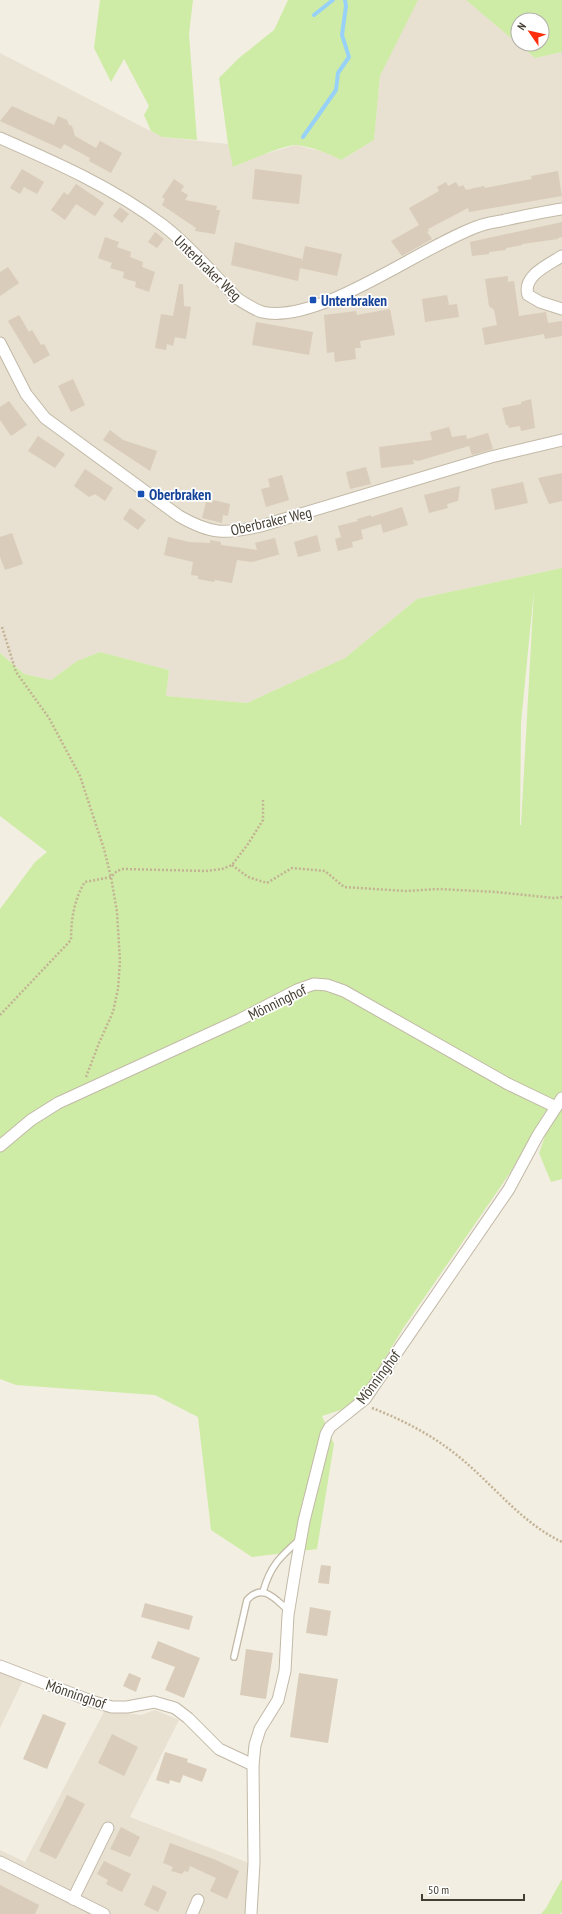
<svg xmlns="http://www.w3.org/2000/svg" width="562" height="1914" font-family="'PT Sans Narrow',sans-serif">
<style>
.residential{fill:#e8e0d0}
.green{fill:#ceeca6;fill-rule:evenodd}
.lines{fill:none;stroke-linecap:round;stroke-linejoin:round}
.stream{stroke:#98d1f7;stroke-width:4}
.building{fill:#d9ccba}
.service-casing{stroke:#c2b9a7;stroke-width:8}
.minor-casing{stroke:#c2b9a7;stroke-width:13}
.path{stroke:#c3b294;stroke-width:2.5;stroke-dasharray:2 2;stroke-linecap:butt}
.service{stroke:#fff;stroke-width:5.5}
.minor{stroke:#fff;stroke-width:11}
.transit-dot{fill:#1a4fb4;stroke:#fff;stroke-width:1.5}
.labels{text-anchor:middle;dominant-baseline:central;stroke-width:3.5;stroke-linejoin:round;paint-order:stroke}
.street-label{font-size:15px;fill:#453e32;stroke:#fff}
.transit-label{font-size:15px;font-weight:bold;fill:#164399;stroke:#fff;text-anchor:start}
</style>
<rect width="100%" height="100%" fill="#f3eee2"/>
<g class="residential">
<path d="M417,0H466L535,58L562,52V568L417,599L345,658L247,703L166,696L169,670L100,652L77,661L51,680L24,674L0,653V53L162,137L228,144L234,167L261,155L296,145L327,153L341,160L374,140L380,76Z"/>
<path d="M0,1670L24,1678L0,1728Z"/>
<path d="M105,1710L141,1715L155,1710L179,1720L130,1817L249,1863L246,1914H0V1850L25,1862Z"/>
</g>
<g class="green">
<path d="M100,0H193L189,34L197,140L162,137L151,131L144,115L149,106L124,59L111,82L94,48Z"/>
<path d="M288,0H418L380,76L374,140L341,160C328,153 312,147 297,145C285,144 246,162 233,167L228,144L219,78L239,58L274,30Z"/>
<path d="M466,0H562V52L535,58L519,44H542V20H518V44Z"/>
<path d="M562,568V1179L551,1182L539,1153L545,1136V1112L510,1173L404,1327L362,1396L353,1406L322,1416L334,1444L317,1549L252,1557L211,1530L198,1417L155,1395L16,1385L0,1379V909L35,862L47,852L0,816V653L24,674L51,680L77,661L100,652L169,670L166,696L247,703L345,658L417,599ZM534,590L521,825H520L521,723Z"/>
<path d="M562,1879V1912L560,1914H541L546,1908Z"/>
</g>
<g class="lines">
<g class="stream">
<path d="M314,15L333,0"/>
<path d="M303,137L336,90L338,73L349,57L342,35L346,6L345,0"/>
</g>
</g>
<g class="building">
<path d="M12,106L54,125L58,116L67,120L69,125L72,126L75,136L96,148L100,141L122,153L111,173L89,161L90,158L64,144L61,149L0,121Z"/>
<path d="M22,169L44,182L37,194L24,187L20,194L10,188Z"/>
<path d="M255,169L302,175L299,204L252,199Z"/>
<path d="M558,171L562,196L469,212L468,208L428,229L429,231L427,232L432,239L402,256L391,241L419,225L409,208L439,191L437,187L446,182L448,186L456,182L459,187L463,185L466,190L484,186L485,188L532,179L531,176Z"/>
<path d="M174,179L184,186L181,191L188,195L185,200L217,206L216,210H220L215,234L195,231L196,228L162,205L165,199L162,197Z"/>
<path d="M76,184L104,203L95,216L76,204L65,220L51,210L64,192L68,195Z"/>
<path d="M120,207L129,214L122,223L113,216Z"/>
<path d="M562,222V237L558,238V239L522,244V245L506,248V250L489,252V254L472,256L470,242Z"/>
<path d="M155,232L164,239L157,248L148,242Z"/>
<path d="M105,237L119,242L117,247L131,252L130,257L143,262L142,267L155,272L149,292L135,287L136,282L123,278L124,272L110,268L112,263L98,258Z"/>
<path d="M235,242L302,259V262L305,246L342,254L337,276L300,268L298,281L231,265Z"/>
<path d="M8,267L19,283L0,296V272Z"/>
<path d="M508,276V282L514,281L519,316L546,312L548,323L562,321V336L545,339L544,334L485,345L482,328L497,325L494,310L489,306L485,279Z"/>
<path d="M179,284H183L184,306L191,307L186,339L175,337L173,346L167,344L166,350L155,348L161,314L173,316Z"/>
<path d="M447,295L449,305L457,304L459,317L425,322L422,299Z"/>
<path d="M390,309L395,335L360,341L361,348H355L356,359L335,362L334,352L327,353L324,315L356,311L357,315Z"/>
<path d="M19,315L29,332L32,330L41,345L44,344L50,355L34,364L8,321Z"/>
<path d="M256,322L313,332L309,355L252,345Z"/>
<path d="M73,379L85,405L71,412L58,386Z"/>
<path d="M531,399L535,428L521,431L520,426L509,428L508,425H506L502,408L521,404V402Z"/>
<path d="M9,401L27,425L11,436L0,420V407Z"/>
<path d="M449,427L452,437L466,435L467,439L488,433L493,449L472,455L469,446L418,461L413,460L414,464L381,468L379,447L432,440L430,432Z"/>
<path d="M110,430L123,440L157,451L150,471L103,440Z"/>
<path d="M38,436L65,454L55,468L28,451Z"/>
<path d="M366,467L371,484L350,489L346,472Z"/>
<path d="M85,469L113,488L105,501L95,494L89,497L74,486Z"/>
<path d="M562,473V501L549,504L538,478Z"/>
<path d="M282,475L289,500L266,507L261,489L270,487L268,479Z"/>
<path d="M523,482L528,503L495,510L491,489Z"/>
<path d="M460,486L458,501L447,504L448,508L429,513L424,495Z"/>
<path d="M213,500L230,504L228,516L223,515L222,523L202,518L206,502L212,503Z"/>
<path d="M402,507L408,525L383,533L381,524L361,530L363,539L352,542L353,547L338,551L335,539L341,537L338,526L358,521L357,519L371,515V517Z"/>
<path d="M130,508L146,520L138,530L123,519Z"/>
<path d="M12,533L23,564L5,570L0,557V537Z"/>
<path d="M317,535L321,551L298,557L294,542Z"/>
<path d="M168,537L189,542L210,543V540L221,542V545L257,550L255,543L275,538L279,554H281L252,562L237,560L232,583L215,580L214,582L198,579V576L191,575L193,562L164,555Z"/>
<path d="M321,1565L331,1566L329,1584L318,1583Z"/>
<path d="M145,1603L193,1616L189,1630L141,1617Z"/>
<path d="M310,1607L331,1611L327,1636L306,1633Z"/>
<path d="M158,1641L200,1658L184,1698L165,1690L175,1667L151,1658Z"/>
<path d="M246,1649L273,1653L266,1699L240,1695Z"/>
<path d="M129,1673L141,1678L136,1692L123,1686Z"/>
<path d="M299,1673L338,1679L328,1743L290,1737Z"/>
<path d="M43,1714L66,1723L47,1769L23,1759Z"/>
<path d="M112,1734L138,1747L124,1776L98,1763Z"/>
<path d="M165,1752L188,1759L187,1762L207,1769L202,1782L183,1775L180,1783L170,1780L169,1784L156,1780Z"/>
<path d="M67,1795L85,1804L56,1859L39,1851Z"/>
<path d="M121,1827L140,1837L130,1857L110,1849Z"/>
<path d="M170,1843L216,1860L239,1871L227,1899L210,1891L216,1878L190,1866L188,1872L184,1871L182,1874L171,1871L173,1867L163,1863Z"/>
<path d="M104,1861L131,1874L122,1892L106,1884L108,1880L97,1874Z"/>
<path d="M0,1885L39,1905L35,1914H0Z"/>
<path d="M153,1885L167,1892L158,1912L144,1905Z"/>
</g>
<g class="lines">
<defs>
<g id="service">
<path d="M263,1592C270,1566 280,1557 299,1540"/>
<path d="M234,1657L247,1600C263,1582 276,1600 289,1611"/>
</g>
<g id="minor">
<path d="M0,138C57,163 114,188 164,226C191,247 214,275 238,299C246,304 253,309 262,312C320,325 421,246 479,226C487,223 497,222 505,220C524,216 543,212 562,209"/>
<path d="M562,256C548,265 522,276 528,295L540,302L562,309"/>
<path d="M0,343L26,394L45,418L179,516C212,535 225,534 261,526L491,457L562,440"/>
<path d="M0,1146L31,1120L58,1103L239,1020L297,990L314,984L327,985L344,991L508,1084L556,1107"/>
<path d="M0,1666L91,1701L112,1707H127L154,1702L175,1708L188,1718L219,1749L253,1765L254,1863L251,1914"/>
<path d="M253,1765L255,1745L260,1729L278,1700L285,1671L288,1615L296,1566L304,1521L326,1434L330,1427L365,1399L509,1189L538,1135L562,1098"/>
<path d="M0,1862L104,1914"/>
<path d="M73,1899L108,1828"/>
<path d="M192,1914L198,1900"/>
</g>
</defs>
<use href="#service" class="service-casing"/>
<use href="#minor" class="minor-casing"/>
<g class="path">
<path d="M2,627L16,672L49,718L80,776L104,849L111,877L117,912L120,961L118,989L113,1012L99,1043L86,1077"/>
<path d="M232,865L248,877L267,883L292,868L325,871L344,887L405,891L439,889L496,892L554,898L562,897"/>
<path d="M0,1015L71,940C71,920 74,899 85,882L111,877L117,871L123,869L206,871L222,869L232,865L248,844L263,820V800"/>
<path d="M372,1408C403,1420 432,1435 458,1456C493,1484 520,1522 562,1542"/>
</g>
<use href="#service" class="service"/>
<use href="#minor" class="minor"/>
</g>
<g class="transit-dot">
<rect x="309" y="296" width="8" height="8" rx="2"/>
<rect x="137" y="490" width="8" height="8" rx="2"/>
</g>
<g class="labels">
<g class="street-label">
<text transform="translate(208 268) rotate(44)">Unterbraker Weg</text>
<text transform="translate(271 521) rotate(-13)">Oberbraker Weg</text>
<text transform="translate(277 1002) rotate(-26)">Mönninghof</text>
<text transform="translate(378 1377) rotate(-53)">Mönninghof</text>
<text transform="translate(76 1694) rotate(19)">Mönninghof</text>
</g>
<g class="transit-label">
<text x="321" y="300">Unterbraken</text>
<text x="149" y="494">Oberbraken</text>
</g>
</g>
<g transform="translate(530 32) rotate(304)"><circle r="19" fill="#ffffff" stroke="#b5b2ad"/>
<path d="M0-3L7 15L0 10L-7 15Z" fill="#ff2f0e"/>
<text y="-6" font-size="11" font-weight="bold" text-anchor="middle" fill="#453e32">N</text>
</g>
<path d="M422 1894v6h102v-6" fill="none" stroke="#453e32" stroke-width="2"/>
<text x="428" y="1894" font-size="12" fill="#453e32" stroke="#ffffff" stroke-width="3" paint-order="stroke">50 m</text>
</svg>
